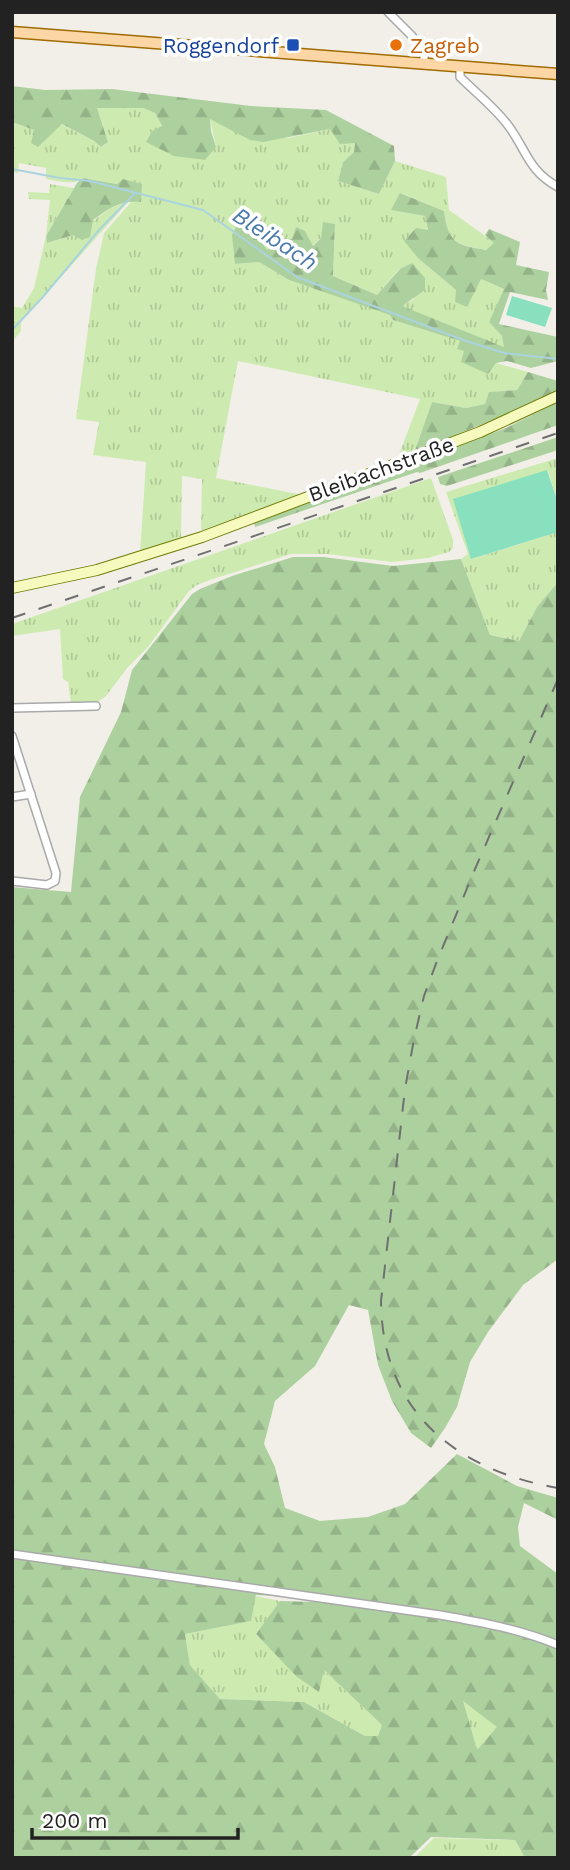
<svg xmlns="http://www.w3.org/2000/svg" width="570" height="1870" font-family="'Work Sans',sans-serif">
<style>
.grass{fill:url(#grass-tufts)}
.forest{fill:url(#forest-firs);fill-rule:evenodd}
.pitch{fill:#88e0be}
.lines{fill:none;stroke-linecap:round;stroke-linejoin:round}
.stream{stroke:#aad3df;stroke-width:2}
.street-casing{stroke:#a9a9a9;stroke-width:10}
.secondary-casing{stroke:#707d05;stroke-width:12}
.primary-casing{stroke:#a06b00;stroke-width:13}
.street{stroke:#fff;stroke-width:7}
.secondary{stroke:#f7fabf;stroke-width:10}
.primary{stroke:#fcd6a4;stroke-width:10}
.rail{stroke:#707070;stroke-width:2;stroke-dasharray:14 14;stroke-linecap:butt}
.transit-dot{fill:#1a4fb4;stroke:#fff;stroke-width:2.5}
.food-dot{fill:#e8710a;stroke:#fff;stroke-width:2.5}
.labels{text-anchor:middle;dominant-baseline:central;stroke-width:7;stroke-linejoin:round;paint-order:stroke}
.transit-label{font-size:21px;fill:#164399;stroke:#fff;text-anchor:end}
.food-label{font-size:21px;fill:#c56008;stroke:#fff;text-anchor:start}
.street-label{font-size:21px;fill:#222;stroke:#fff}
.water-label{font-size:23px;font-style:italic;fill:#4a7aab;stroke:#fff}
</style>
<defs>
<pattern id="grass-tufts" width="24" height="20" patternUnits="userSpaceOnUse" patternTransform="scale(1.75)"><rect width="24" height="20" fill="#cdebb0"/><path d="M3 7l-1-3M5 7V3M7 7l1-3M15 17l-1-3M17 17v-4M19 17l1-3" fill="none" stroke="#b0c997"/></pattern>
<pattern id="forest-firs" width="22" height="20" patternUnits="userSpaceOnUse" patternTransform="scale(1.75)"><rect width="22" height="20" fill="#add19e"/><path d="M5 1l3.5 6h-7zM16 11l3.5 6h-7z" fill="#95b388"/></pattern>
</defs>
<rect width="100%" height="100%" fill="#f2efe9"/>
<g class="grass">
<path d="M97,108H143L155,113L162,127L152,131L146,142L216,147L210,119L288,138L330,129L355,142L354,152L343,162L338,181L379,194L395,161L446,177L449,210L495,243L486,250C457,244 448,243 444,211L401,193L392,210L425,216L428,231L419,259L456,290L481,279L504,289L489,322L502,336L505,348L401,306L414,299L399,269L377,295L333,276L335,225L312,246L292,239L235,264L259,262L289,280L391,315L393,320L460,341L464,351L496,363L528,372L517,390L490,392L485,404L466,408L432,402L414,453L397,460L420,399L238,361L216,478L303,495L201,533L202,479L182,476L181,540L140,554L146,462L93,455L99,422L76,419L96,269L104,233L132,201L141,202L118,184L84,178C72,186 59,181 46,179V168L19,163L18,173L12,172V122L34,130L38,146L61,124L94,141L101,147L108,142Z"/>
<path d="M50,184L74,188L46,236L47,243L73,235L111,208L129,201L21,322V331L12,342V306L22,308L34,288L46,236L50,200L29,199L28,192L49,193Z"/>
<path d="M558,458V503L548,471L472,559L558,532V582L537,607L519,641L490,635L461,559L468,554L446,492Z"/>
<path d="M431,478L453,540V548L449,552L428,558L392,562L327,554H291L210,580L197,585L189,591L148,647L128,667L106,696L95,704H71L68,682L63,679L60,629L12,636V624Z"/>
<path d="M256,1596L280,1601L256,1635L319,1691L323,1669L382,1725L378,1736H365L304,1702L220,1699L190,1665L185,1634L250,1621Z"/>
<path d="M462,1700L498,1727L478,1749L476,1746Z"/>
<path d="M434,1838L515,1840L525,1858H414Z"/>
</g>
<g class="forest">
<path d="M12,86L45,90L112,89L251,106L326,110L394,146L395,161L379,194L338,181L343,162L354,152L355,143L340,144L330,129L263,142L250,140L210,119L211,131L216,147L205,160L174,156L146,142L152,131L162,126L155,113L143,108H97L108,142L101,147L94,141L62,124L38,147L31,143L34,130L12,122Z"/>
<path d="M83,178L117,184L123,179L142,184L141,202C121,200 109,208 93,220L90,237L82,240L73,235L47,243L46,236L77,183Z"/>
<path d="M400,193L444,211C448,243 457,245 486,250L494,243L485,235L489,229L520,242L516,265L549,272L546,290L548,300L510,292L499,324L558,337V361L531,368L507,361L496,363L488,374L461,362L464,351L457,349L460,341L393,320L390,315L289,280L259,262L235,264L232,235L237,225L254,231L267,250L281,238L292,239L296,227L305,231L313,246L321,238L323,222L335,224L333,276L377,295L400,269L412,263L425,278V290L402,306L504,347L502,336L489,322L504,289L481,279L467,307L455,302L456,290L419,259L404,241L416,228L428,230L425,216L391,210Z"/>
<path d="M528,372L558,381V392L414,453L432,402L466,408L485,404L489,392L517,390Z"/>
<path d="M558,402V425L420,473L417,472L255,527L254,522L506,428Z"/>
<path d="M558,437V450L447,486L440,484L438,477Z"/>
<path d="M293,557H324L393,566L461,559L490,635L519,641L537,607L558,582V1259L523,1285L488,1332L470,1362L457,1407L445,1428L431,1448L411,1433L392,1401L378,1365L368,1310L349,1305L315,1366L275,1401L264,1444L275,1467L285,1508L320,1521L368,1517L405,1504L457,1454L517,1486L558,1498V1520L524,1503L518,1527L520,1546L558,1574V1858H525L515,1840L431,1837L409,1858H12V887L71,892L80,797L121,712L132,670L192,594L200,589L232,576ZM256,1595L349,1599V1603L280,1601L256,1634L297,1677L319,1692L324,1670L382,1725L378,1736H365L304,1702L220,1699L190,1665L185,1634L251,1621ZM463,1701L497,1727L478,1749L476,1746Z"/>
</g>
<g class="pitch">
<path d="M512,296L552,308L545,327L506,315Z"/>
<path d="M547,470L558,503V532L471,559L453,499Z"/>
</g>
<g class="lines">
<g class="stream">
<path d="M12,169L60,178L90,181L203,210L297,277L466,341L504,353L558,359"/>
<path d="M12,330L42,298L99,230L135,193"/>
</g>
<defs>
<g id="street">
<path d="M388,12L412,36L424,52V63"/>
<path d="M460,66V77C476,93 497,109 510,128C527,152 529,171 558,187"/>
<path d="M12,708L96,706"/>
<path d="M12,736L56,873L55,881L47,885L12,881"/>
<path d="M12,797L31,794"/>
<path d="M12,1554L440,1615C480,1622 520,1629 558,1645"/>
</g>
<path id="secondary" d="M12,588L97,570L202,537L480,432L558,396"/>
<path id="primary" d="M12,32L558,74"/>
</defs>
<use href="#street" class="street-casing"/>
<use href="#secondary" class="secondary-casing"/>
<use href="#primary" class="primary-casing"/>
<use href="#street" class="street"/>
<use href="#secondary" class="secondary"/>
<use href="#primary" class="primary"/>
<g class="rail">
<path d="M12,618L558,433"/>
<path d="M558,679L475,869L437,961L424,996L414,1039L405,1089L381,1301C382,1411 455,1470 558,1488"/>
</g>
</g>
<rect class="transit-dot" x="286" y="38" width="14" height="14" rx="3.5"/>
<circle class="food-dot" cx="396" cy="45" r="7"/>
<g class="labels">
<g class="transit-label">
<text x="279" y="45">Roggendorf</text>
</g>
<g class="food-label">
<text x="410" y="45">Zagreb</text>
</g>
<g class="street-label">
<text transform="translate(381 469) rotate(-20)">Bleibachstraße</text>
</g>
<g class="water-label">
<text transform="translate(275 239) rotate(33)">Bleibach</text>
</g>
</g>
<rect width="570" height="1870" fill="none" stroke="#222222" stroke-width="28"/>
<path d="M32 1828v10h206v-10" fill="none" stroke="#222222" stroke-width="3.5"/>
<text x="42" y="1828" font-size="21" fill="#222222" stroke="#ffffff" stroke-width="5" paint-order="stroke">200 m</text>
</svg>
